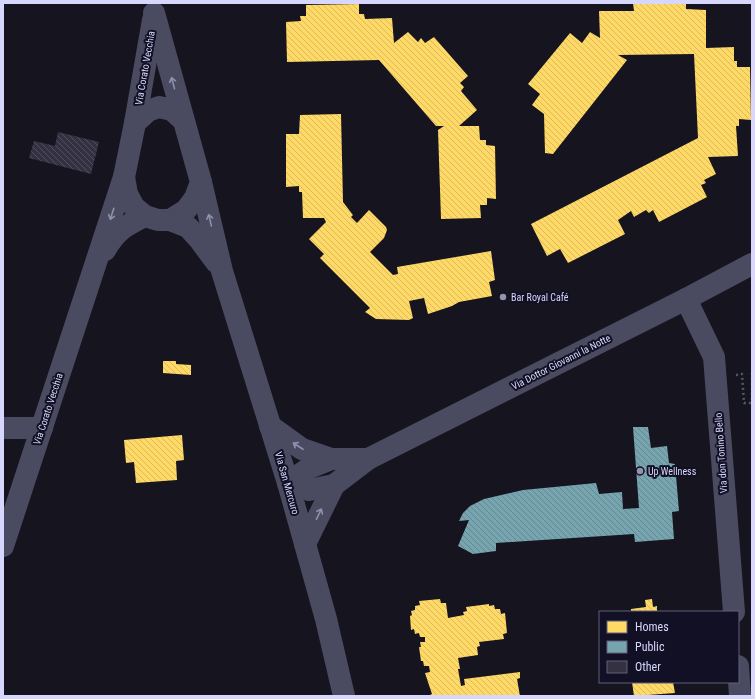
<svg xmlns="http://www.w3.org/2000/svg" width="755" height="699" font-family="'Roboto Condensed',sans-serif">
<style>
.homes{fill:url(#homes-back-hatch)}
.public{fill:url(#public-back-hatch)}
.building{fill:url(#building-back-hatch)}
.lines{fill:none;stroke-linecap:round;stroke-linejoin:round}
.path{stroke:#4c5b65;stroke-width:2.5;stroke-dasharray:2 3;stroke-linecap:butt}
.street{stroke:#4a4b60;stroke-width:22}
.oneway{stroke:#9090ae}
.poi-dot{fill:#9392af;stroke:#121024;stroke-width:1.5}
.labels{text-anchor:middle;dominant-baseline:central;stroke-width:4;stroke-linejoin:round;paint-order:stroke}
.street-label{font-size:10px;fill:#d7d6fc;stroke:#121024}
.poi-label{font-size:10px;fill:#d7d6fc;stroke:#121024;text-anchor:start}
</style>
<defs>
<pattern id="homes-back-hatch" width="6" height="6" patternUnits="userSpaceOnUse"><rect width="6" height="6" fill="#ffd966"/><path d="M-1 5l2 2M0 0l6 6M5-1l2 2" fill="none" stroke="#d9ba61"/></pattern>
<pattern id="public-back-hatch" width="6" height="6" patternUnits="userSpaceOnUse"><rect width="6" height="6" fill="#76a5af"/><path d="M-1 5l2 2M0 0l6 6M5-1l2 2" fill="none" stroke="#668791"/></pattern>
<pattern id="building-back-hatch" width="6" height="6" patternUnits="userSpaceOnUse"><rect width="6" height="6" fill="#343242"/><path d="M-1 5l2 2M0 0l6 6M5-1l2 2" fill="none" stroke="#514f5e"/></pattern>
</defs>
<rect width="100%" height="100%" fill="#16141f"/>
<g class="homes">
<path d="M633,3H686V9L706,10V48L734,47V61H737V67H750L751,120L739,119V126H736L738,156L708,157L716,174L704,180L706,183L701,185L707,197L659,222L653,210L649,213L646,210L634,217L631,211L618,220L625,234L568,263L560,249L547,256L531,224L698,138L694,54L618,55L627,60L553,154L545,153L544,114L532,105L540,94L528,84L570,33L582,43L590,32L600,38L599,11H634Z"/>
<path d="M359,4V14H364L365,19L392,18L394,43L408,32L418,42L421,38L425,43L434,37L468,76L460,83L464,87L461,91L477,110L459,126H479L480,140H486V145L495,146L496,199L487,198V205H480L481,218L441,219L438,130L444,126H436L379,60L287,62L286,22L301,21L300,16H306V5Z"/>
<path d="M341,114L343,202L353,215L351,217L357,223L369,210L386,227L387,230L384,238L370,252L393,275L398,274L397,267L491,251L495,280L489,282L492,296L459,302L452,306L428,314L424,298L409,301L413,318L409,320L376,319L365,312L370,308L320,258L324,254L309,239L326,222L324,218H303L302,192H299V186L286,187V134H299L300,115Z"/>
<path d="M163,361H176V364L191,365V375L163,373Z"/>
<path d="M182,435L184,460L176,461L177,480L136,483L134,462L126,463L124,440Z"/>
<path d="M440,599L441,603H446L448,618L464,615L463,612L467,611L466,607L489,604V606L494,605L495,609H500L501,614L505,613L507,633L503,634L504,639L479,642L480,646L477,647L478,655L458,658L460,669H458L461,686L465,685L464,679L520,672V678L517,679L520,696H428L432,694L425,673L430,672L429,666H424L423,661H421L419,647H421L420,642H425V637H420L419,633L415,634L414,629L411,630L410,616L412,615L411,611L415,610V606L420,605L419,601Z"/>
<path d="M652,599L653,607L657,606V612H631V609L646,607L645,600Z"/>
<path d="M632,682H673L675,693L634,696Z"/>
</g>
<path class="public" d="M633,427H648L651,448L667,446L669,463L675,464L679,511L672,512L674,539L635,542L634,534L496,543V551L473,554L458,546L469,520L459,521L463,513L470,506L484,499L523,490L596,483L599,494L622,492L623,509L639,508Z"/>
<path class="building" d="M58,132L99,142L91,174L29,158L34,141L55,146Z"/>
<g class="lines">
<g class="path">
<path d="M752,373V403"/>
<path d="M736,375L742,374L744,403H752"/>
</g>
<g class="street">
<path d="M154,13L201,182L195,198L186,210L170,220H158L145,216L134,207L127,194L124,177L135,123L148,111L159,107L172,110L183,120"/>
<path d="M135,123L153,20"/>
<path d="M201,182L222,271L288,483L326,619L344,696"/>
<path d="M170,220L188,227L199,239L216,262"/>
<path d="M105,250C117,230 125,226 145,216"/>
<path d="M686,299L714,357L734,612"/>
<path d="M270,426L302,449L331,459H368"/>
<path d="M3,428H42"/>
<path d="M288,483L309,468L331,459"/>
<path d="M288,483L309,490L334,485"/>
<path d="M305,544L334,485L368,459L686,299L752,264"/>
<path d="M3,546L124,177"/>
<path d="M738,666L740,696"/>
</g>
</g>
<defs><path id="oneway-shaft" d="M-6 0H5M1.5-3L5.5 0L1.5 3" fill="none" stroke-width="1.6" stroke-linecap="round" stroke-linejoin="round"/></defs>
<g class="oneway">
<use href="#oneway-shaft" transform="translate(173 83) rotate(-105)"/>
<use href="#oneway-shaft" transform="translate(112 214) rotate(108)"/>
<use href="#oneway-shaft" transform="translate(210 220) rotate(-103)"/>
<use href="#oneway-shaft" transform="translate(298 446) rotate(-147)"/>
<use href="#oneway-shaft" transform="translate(319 514) rotate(-64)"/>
</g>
<g class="poi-dot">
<circle cx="503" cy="297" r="4"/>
<circle cx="640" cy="471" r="4"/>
</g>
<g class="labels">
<g class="street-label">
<text transform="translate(145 68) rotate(-80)">Via Corato Vecchia</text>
<text transform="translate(561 362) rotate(-27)">Via Dottor Giovanni la Notte</text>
<text transform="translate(48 409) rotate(-72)">Via Corato Vecchia</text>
<text transform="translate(721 453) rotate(-94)">Via don Tonino Bello</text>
<text transform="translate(287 483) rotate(74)">Via San Mercuro</text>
</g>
<g class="poi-label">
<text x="511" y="297">Bar Royal Café</text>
<text x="648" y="471">Up Wellness</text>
</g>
</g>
<rect width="755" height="699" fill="none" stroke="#d7d6fc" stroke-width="8"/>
<rect x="599" y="611" width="140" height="72" fill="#121024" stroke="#615f7a"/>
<rect x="607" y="621" width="20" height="12" fill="#ffd966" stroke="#615f7a"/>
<text x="635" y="631" font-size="12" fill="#d7d6fc">Homes</text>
<rect x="607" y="641" width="20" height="12" fill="#76a5af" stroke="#615f7a"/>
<text x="635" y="651" font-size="12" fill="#d7d6fc">Public</text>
<rect x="607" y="661" width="20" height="12" fill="#343242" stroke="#615f7a"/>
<text x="635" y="671" font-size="12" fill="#d7d6fc">Other</text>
</svg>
